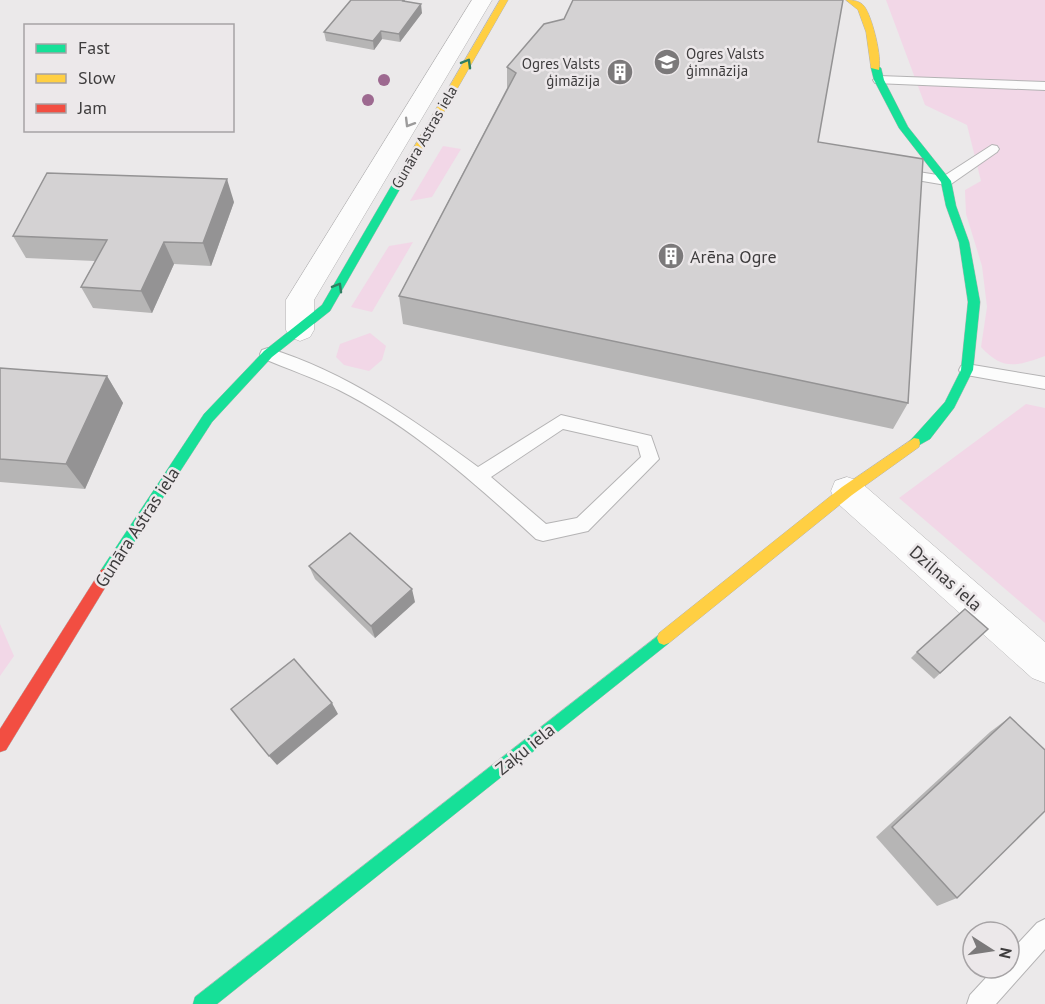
<svg xmlns="http://www.w3.org/2000/svg" width="1045" height="1004" font-family="'PT Sans',sans-serif">
<style>
.green{fill:#f2d7e7}
.lines{fill:none;stroke-linecap:round;stroke-linejoin:round}
.lane-casing{stroke:#b4b3b4;stroke-width:2}
.street-casing{stroke:#b4b3b4;stroke-width:1}
.fast-casing{stroke:#b4b3b4;stroke-width:1}
.slow-casing{stroke:#b4b3b4;stroke-width:1}
.jam-casing{stroke:#b4b3b4;stroke-width:1}
.lane{fill:#fcfcfc;fill-rule:evenodd}
.street{fill:#fcfcfc;fill-rule:evenodd}
.fast{fill:#16e098;fill-rule:evenodd}
.slow{fill:#ffcf43;fill-rule:evenodd}
.jam{fill:#f24e42;fill-rule:evenodd}
.tree{fill:#9d6990}
.wall{fill:#b6b5b5}
.shaded-wall{fill:#949394}
.building{fill:#d4d2d3;stroke:#949394;stroke-width:1.5}
.oneway{stroke:#2e7e61}
.oneway2{stroke:#9d9c9c}
.labels{text-anchor:middle;dominant-baseline:central;stroke-width:5;stroke-linejoin:round;paint-order:stroke}
.far-poi-label{font-size:15px;fill:#3e3c3d;stroke:#ece8ea;text-anchor:start}
.far-street-label{font-size:15px;fill:#3e3c3d;stroke:#ece8ea}
.poi-label{font-size:18px;fill:#3e3c3d;stroke:#ece8ea;text-anchor:start}
.street-label{font-size:18px;fill:#3e3c3d;stroke:#ece8ea}
</style>
<rect width="100%" height="100%" fill="#ebe9ea"/>
<g class="green">
<path d="M886,0H1045V356C1017,366 1003,371 981,347L987,307L982,266L966,214L965,190L981,181L967,125L925,105Z"/>
<path d="M443,146L461,149L432,197L410,201Z"/>
<path d="M413,242L372,312L351,307L389,246Z"/>
<path d="M370,333L386,346L382,360L369,371L344,365L336,357L340,344Z"/>
<path d="M1026,404L1045,408V623L899,498Z"/>
<path d="M0,624L14,656L0,676Z"/>
</g>
<g class="lines">
<defs>
<g id="lane">
<path d="M879,76L1045,82V90L875,83L873,80Z"/>
<path d="M992,145L997,146L999,149L997,152L951,184L946,185L899,177L892,173L899,169L944,176Z"/>
<path d="M268,348C348,373 411,418 478,467L561,415L651,436L659,459L588,531L543,541L536,539C477,485 411,426 339,390C314,378 288,369 262,358L260,354L262,350ZM563,429L638,446L641,457L577,518L546,524L491,477Z"/>
<path d="M967,364L1045,377V389L961,374L959,370L961,366Z"/>
<path d="M1045,919V949L996,1004H967L970,995L995,968H1009V953L1037,923Z"/>
</g>
<g id="street">
<path d="M472,0H492L314,300V330L310,337L300,341L290,337L286,330V300Z"/>
<path d="M847,477L859,481L1045,642V683L1032,678L835,501L831,491L835,481Z"/>
</g>
<g id="fast">
<path d="M876,65L881,68L884,80L908,127L951,181L956,206L969,242L980,302L973,370L954,408L930,439L914,448L909,447L908,443L945,402L961,370L968,302L959,242L946,206L941,182L899,128L874,80L871,68Z"/>
<path d="M412,156L417,159L330,311L272,357L212,422L111,578L106,580L101,578L99,574L101,570L204,414L264,351L322,305L407,159Z"/>
<path d="M664,631L669,633L671,638L669,643L217,1004H193L195,997Z"/>
</g>
<g id="slow">
<path d="M500,0H508L417,159L416,161H408L407,159Z"/>
<path d="M846,0C854,0 862,1 866,9C873,21 882,57 879,70L871,68L866,32L858,10Z"/>
<path d="M914,438L919,439L920,443L919,447L852,495L669,643L664,645L659,643L657,638L659,633L842,487Z"/>
</g>
<path id="jam" d="M106,568L111,570L113,574L111,578L6,750L0,752V729L101,570Z"/>
</defs>
<use href="#lane" class="lane-casing"/>
<use href="#street" class="street-casing"/>
<use href="#fast" class="fast-casing"/>
<use href="#slow" class="slow-casing"/>
<use href="#jam" class="jam-casing"/>
<use href="#lane" class="lane"/>
<use href="#street" class="street"/>
<use href="#fast" class="fast"/>
<use href="#slow" class="slow"/>
<use href="#jam" class="jam"/>
</g>
<g class="tree">
<circle cx="384" cy="80" r="6"/>
<circle cx="368" cy="100" r="6"/>
</g>
<g class="wall">
<path d="M410,2L422,13L400,42L382,39L374,50L326,41L324,32Z"/>
<path d="M507,67L818,142L908,403L893,429L403,324L399,296L507,88Z"/>
<path d="M234,202L211,266L174,264L152,313L93,308L81,287L95,261L26,258L13,236Z"/>
<path d="M0,368L107,376L123,403L85,489L0,482Z"/>
<path d="M309,566L415,602L375,638L315,579Z"/>
<path d="M988,629L934,679L911,658L917,652Z"/>
<path d="M1010,717L957,898L937,906L876,837L990,732Z"/>
</g>
<g class="shaded-wall">
<path d="M421,4L422,13L400,42L399,34Z"/>
<path d="M381,31L382,39L374,50L373,41Z"/>
<path d="M227,179L234,202L211,266L203,243Z"/>
<path d="M164,242L174,264L152,313L141,291Z"/>
<path d="M107,376L123,403L85,489L66,464Z"/>
<path d="M412,589L415,602L375,638L371,626Z"/>
<path d="M332,703L338,714L277,765L269,756Z"/>
</g>
<g class="building">
<path d="M351,0H404L403,1L421,4L399,34L381,31L373,41L324,32Z"/>
<path d="M573,0H843L818,142L923,159L908,403L399,296L516,73L507,67L544,24L564,19Z"/>
<path d="M47,173L227,179L203,243L164,242L141,291L81,287L107,240L13,236Z"/>
<path d="M0,368L107,376L66,464L0,459Z"/>
<path d="M350,533L412,589L371,626L309,566Z"/>
<path d="M965,609L988,629L940,673L917,652Z"/>
<path d="M294,659L332,703L269,756L231,709Z"/>
<path d="M1010,717L1045,750V811L957,898L892,827Z"/>
</g>
<defs><path id="oneway-chevron" d="M-2-3.5L2.5 0L-2 3.5" fill="none" stroke-width="1.6" stroke-linecap="round" stroke-linejoin="round" transform="scale(1.5)"/></defs>
<g class="oneway">
<use href="#oneway-chevron" transform="translate(467 63) rotate(-60)"/>
<use href="#oneway-chevron" transform="translate(338 287) rotate(-60)"/>
</g>
<use class="oneway2" href="#oneway-chevron" transform="translate(409 123) rotate(121)"/>
<defs>
<symbol id="school-disc" viewBox="-11 -11 22 22"><circle r="9.5" fill="#7b797a" stroke="#ece8ea"/><path d="M0-5L7-2L0 1L-7-2ZM-4 1L0 2.5L4 1V4Q0 6-4 4Z" fill="#fff"/></symbol>
<symbol id="building-disc" viewBox="-11 -11 22 22"><circle r="9.5" fill="#7b797a" stroke="#ece8ea"/><path d="M-4-6H4V6H1V3H-1V6H-4ZM-2.5-4.3h1.7v1.8h-1.7ZM.8-4.3h1.7v1.8H.8ZM-2.5-1h1.7V.8h-1.7ZM.8-1h1.7V.8H.8Z" fill="#fff"/></symbol>
</defs>
<g fill-rule="evenodd">
<use href="#school-disc" x="652" y="47" width="30" height="30"/>
<use href="#building-disc" x="605" y="57" width="30" height="30"/>
<use href="#building-disc" x="656" y="241" width="30" height="30"/>
</g>
<g class="labels">
<g class="far-poi-label">
<text x="686" y="53">Ogres Valsts<tspan x="686" dy="17">ģimnāzija</tspan></text>
<text x="600" y="63" text-anchor="end">Ogres Valsts<tspan x="600" dy="17">ģimāzija</tspan></text>
</g>
<g class="far-street-label">
<text transform="translate(424 137) rotate(-60)">Gunāra Astras iela</text>
</g>
<g class="poi-label">
<text x="690" y="256">Arēna Ogre</text>
</g>
<g class="street-label">
<text transform="translate(137 527) rotate(-57)">Gunāra Astras iela</text>
<text transform="translate(946 578) rotate(41)">Dzilnas iela</text>
<text transform="translate(525 749) rotate(-39)">Zaķu iela</text>
</g>
</g>
<rect x="24" y="24" width="210" height="108" fill="#ece8ea" stroke="#a6a3a5" stroke-width="1.5"/>
<rect x="36" y="44" width="30" height="9" fill="#16e098" stroke="#a6a3a5" stroke-width="1.5"/>
<text x="78" y="54" font-size="18" fill="#3e3c3d">Fast</text>
<rect x="36" y="74" width="30" height="9" fill="#ffcf43" stroke="#a6a3a5" stroke-width="1.5"/>
<text x="78" y="84" font-size="18" fill="#3e3c3d">Slow</text>
<rect x="36" y="104" width="30" height="9" fill="#f24e42" stroke="#a6a3a5" stroke-width="1.5"/>
<text x="78" y="114" font-size="18" fill="#3e3c3d">Jam</text>
<g transform="translate(991 950) rotate(102)"><circle r="28" fill="#ece8ea" stroke="#a6a3a5" stroke-width="1.5"/>
<path d="M0-4.5L10 22L0 15L-10 22Z" fill="#7b797a"/>
<text y="-9" font-size="16" font-weight="bold" text-anchor="middle" fill="#3e3c3d">N</text>
</g>
</svg>
